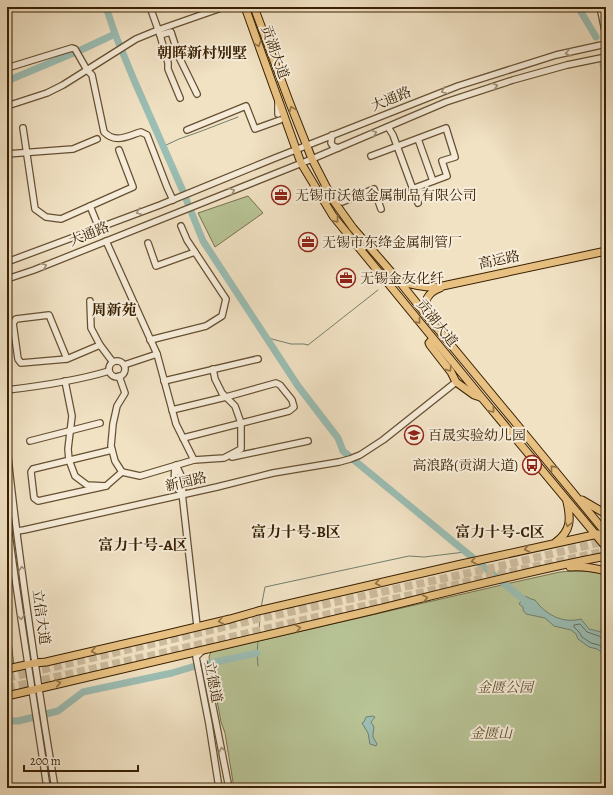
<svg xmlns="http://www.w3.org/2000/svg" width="613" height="795" font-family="Alegreya,'Noto Serif SC',serif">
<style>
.green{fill:#b8c496;stroke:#78724c}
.water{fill:#9bbeb4;stroke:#737f6d}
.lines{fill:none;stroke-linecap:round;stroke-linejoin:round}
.shore{stroke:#6a6f5b;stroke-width:1}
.stream{stroke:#737f6d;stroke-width:1}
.river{stroke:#9bbeb4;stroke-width:7}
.highway-tunnel{stroke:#ccbb9d;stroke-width:8;stroke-dasharray:8 4;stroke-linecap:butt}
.minor-casing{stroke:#665032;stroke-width:8}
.major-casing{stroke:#382002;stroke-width:9}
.minor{stroke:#f6ecd9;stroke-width:5.5}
.major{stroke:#e8c182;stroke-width:7}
.minor-bridge-casing{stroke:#665032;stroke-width:8;stroke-linecap:butt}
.minor-bridge{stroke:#f6ecd9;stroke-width:5.5}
.oneway{stroke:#907042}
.oneway2{stroke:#a09078}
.labels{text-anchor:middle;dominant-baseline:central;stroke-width:4;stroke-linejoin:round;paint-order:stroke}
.street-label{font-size:14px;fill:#382002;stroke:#f6ecd9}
.poi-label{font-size:14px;fill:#382002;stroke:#f6ecd9;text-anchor:start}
.park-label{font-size:14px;font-style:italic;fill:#5e512e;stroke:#f6ecd9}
.neighbourhood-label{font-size:15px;font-weight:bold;fill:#382002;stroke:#f6ecd9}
</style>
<rect width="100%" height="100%" fill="#f1e2c4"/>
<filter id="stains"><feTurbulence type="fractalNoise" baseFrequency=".005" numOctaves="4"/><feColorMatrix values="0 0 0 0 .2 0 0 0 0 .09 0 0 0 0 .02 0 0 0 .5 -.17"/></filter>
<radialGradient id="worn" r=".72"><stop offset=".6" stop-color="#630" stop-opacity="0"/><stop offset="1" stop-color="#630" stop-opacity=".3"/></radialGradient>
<g class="green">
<path d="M248,196L263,213L215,247L198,213Z"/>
<path d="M573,571C584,571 595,571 606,575V788H234L225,733L221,722L209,657L210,654L211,652L506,584L560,572Z"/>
<path d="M7,606L14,666L7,668Z"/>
</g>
<g class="water">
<path d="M525,596L531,599L535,600C545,614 562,624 581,619L589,629L601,632L606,637V655L597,649L589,647L578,639L576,634L571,630L554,626L545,618L526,614L523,610V607L519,604Z"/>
<path d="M373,716L375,717L371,722L374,727L373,734V737L377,744L376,746L370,744L368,733L362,723L364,722L366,717Z"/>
</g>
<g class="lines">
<path class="shore" d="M606,640L603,639L599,636L587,632L580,624L574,625V627L579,632L582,637L591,643L599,645L606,650"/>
<g class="stream">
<path d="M164,146L179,139L199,132L238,117"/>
<path d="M268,338L291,344H304L308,345L378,290"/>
<path d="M261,608L265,587L409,556L424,557L465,552"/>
<path d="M259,634L260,613"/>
<path d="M258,666L257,653L258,641"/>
</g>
<g class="river">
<path d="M106,7L115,34L134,80L182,189L203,241L298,386L338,438L343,451L529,604"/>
<path d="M578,7L596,37"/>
<path d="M603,64L606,80"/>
<path d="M7,81L83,49L115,34"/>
<path d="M7,721H18L58,711L83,692L172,673L192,667L257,653"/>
</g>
<g class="highway-tunnel">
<path d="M7,678L262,618L496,567L606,541"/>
<path d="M7,688L158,654L501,574L606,551"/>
</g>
<defs>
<g id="minor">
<path d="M150,7L160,35L168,63V69L180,98"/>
<path d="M600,7L606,36"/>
<path d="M160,35L171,32L179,57L197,94"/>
<path d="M7,68L72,48L75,49L87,70L92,75L104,132C116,144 127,136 141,132L147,135L167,187L173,200"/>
<path d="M278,102V114"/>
<path d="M7,106L47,93L63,85L136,39L158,30L224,7"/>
<path d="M388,127L393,135L418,203"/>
<path d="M23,128L35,209L46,217L61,219L133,187L119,150"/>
<path d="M187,130L246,106L255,129L280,120"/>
<path d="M332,135L331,143L333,146L338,148"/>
<path d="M418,139L433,181"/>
<path d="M7,154L73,149L97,139"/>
<path d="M371,156L446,128L455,157L442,161L447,176L412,189"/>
<path d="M342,202L374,189L381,209"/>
<path d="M90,206L99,228"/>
<path d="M106,241L157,354L124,365"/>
<path d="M148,243L156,266L195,252"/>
<path d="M7,262L160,205L275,158L458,86L556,55L606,44"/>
<path d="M7,279L34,270L312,159L446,102L513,80L567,65L606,57"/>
<path d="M90,301L91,328L100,345L112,361"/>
<path d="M150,340L206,326L222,316L226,299L187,240L181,226"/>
<path d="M67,359L49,315L16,319L13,323L18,359L21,363L67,359L100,345"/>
<circle cx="117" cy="369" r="8"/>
<path d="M119,376L125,393L117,406L113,424L111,446L115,461L122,472L140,476L194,460L176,424L157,354"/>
<path d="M65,381L72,416L68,449L69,460L75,476L87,485L106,486L122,472"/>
<path d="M164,381L258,359"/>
<path d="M7,390C41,386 76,381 109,371"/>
<path d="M172,410L226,397L276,383L280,385L292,400L294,407L289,411L183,438"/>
<path d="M30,441L100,423"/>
<path d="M7,448C19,562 36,675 55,788"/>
<path d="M232,457L308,441"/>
<path d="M194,460L224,458L241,449V423L235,406L222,393L215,379L213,369"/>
<path d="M176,465L184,482L182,493L197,626"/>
<path d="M175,466L174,485L182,493"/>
<path d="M106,486L38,501L34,498L31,472L33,469L112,450"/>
<path d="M7,518C18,608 34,698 47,788"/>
<path d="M17,531L24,530L217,487L273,473L339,462L350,459L360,455L383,440L456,382"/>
<path d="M202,651L196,657L209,724L219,788"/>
<path d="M205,667L229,788"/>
</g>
<g id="major">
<path d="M245,7L301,163L333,216L482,398L606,547"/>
<path d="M254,7L289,101L312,159L333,200L353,228L399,281L427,316L533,444L606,533"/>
<path d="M399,281C412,285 424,288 438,287L606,251"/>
<path d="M426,314C423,302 428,292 440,288"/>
<path d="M433,339L429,343L430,345L451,372L456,382L474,395L480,397"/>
<path d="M582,500L606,514"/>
<path d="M556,542C571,531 571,519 567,502"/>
<path d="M570,567C583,566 594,568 606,571"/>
<path d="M7,669L35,663L46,662L163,635L230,619L258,611L457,565L598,534"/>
<path d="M7,696C129,667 252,639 374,610C451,591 528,571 606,556"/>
</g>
</defs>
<use href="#minor" class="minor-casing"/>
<use href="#major" class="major-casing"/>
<use href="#minor" class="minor"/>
<use href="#major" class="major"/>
<defs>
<path id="minor-bridge" d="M204,662L205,667"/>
</defs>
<use href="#minor-bridge" class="minor-bridge-casing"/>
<use href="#minor-bridge" class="minor-bridge"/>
</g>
<defs><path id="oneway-chevron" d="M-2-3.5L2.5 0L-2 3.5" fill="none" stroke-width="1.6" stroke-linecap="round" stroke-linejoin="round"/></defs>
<g class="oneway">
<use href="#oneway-chevron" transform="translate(258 44) rotate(70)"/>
<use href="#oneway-chevron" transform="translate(292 109) rotate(-112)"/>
<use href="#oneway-chevron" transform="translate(336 220) rotate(52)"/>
<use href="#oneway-chevron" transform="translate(418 321) rotate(51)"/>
<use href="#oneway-chevron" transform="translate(449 369) rotate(55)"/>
<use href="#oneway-chevron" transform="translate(492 410) rotate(50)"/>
<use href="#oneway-chevron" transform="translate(553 468) rotate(-129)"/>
<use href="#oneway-chevron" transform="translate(568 524) rotate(104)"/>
<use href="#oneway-chevron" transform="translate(527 549) rotate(167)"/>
<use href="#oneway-chevron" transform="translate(474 561) rotate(168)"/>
<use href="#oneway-chevron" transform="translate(378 583) rotate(167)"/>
<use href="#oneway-chevron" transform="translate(425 598) rotate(-13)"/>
<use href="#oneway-chevron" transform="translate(221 621) rotate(168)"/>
<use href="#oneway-chevron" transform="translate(298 628) rotate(-13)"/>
<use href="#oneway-chevron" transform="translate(94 651) rotate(167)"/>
<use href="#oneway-chevron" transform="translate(58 683) rotate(-13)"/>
</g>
<g class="oneway2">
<use href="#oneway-chevron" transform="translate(568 53) rotate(168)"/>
<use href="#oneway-chevron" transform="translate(495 86) rotate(-18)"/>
<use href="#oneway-chevron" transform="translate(444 91) rotate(158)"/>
<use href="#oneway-chevron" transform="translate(374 133) rotate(-22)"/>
<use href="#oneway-chevron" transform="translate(232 191) rotate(-22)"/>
<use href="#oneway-chevron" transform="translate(139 212) rotate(159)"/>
<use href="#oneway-chevron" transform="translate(44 266) rotate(-22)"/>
<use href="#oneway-chevron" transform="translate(22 569) rotate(-98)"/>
<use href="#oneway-chevron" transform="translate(21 617) rotate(82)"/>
<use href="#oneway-chevron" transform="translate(222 750) rotate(-101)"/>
</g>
<defs>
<symbol id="office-ring" viewBox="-11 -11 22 22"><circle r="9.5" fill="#f6ecd9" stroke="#8f2418" stroke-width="1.5"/><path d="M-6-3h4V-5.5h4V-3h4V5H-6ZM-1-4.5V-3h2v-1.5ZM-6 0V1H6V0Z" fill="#8f2418"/></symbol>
<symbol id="school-ring" viewBox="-11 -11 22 22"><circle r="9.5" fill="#f6ecd9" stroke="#8f2418" stroke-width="1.5"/><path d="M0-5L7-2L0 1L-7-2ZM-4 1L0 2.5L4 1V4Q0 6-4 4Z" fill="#8f2418"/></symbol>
<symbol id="bus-ring" viewBox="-11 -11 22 22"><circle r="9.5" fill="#f6ecd9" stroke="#8f2418" stroke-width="1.5"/><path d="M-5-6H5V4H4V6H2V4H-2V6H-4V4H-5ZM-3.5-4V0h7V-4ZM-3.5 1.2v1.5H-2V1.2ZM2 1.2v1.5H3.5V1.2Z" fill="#8f2418"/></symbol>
</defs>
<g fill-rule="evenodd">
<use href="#office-ring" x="270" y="184" width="22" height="22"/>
<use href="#office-ring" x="297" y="231" width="22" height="22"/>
<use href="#office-ring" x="335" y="267" width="22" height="22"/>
<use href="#school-ring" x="403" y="424" width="22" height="22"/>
<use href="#bus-ring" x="521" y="454" width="22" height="22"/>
</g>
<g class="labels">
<g class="street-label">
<text transform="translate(275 52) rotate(70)">贡湖大道</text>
<text transform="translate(391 99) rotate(-22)">大通路</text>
<text transform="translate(89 234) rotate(-22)">大通路</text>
<text transform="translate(499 260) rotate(-12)">高运路</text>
<text transform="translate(437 323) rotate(51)">贡湖大道</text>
<text transform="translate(186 482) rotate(-13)">新园路</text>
<text transform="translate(41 617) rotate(82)">立信大道</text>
<text transform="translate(213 682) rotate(79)">立德道</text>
</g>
<g class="poi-label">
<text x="295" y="195">无锡市沃德金属制品有限公司</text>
<text x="322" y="242">无锡市东绛金属制管厂</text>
<text x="360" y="278">无锡金友化纤</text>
<text x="428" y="435">百晟实验幼儿园</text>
<text x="518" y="465" text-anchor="end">高浪路(贡湖大道)</text>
</g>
<g class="park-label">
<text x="505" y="687">金匮公园</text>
<text x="491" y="733">金匮山</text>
</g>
<g class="neighbourhood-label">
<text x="202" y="53">朝晖新村别墅</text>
<text x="114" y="310">周新苑</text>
<text x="296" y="532">富力十号-B区</text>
<text x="500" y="532">富力十号-C区</text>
<text x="143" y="545">富力十号-A区</text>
</g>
</g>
<rect width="613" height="795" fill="none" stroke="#f1e2c4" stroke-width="24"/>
<rect x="8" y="8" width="597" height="779" fill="none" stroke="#382002" stroke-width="2"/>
<rect x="12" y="12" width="589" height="771" fill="none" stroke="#382002"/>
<path d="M24 765v6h114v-6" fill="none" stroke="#382002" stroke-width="2"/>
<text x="30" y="765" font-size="12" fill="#382002" stroke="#f6ecd9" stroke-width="3" paint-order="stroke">200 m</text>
<rect width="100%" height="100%" filter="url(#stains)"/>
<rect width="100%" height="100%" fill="url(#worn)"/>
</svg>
